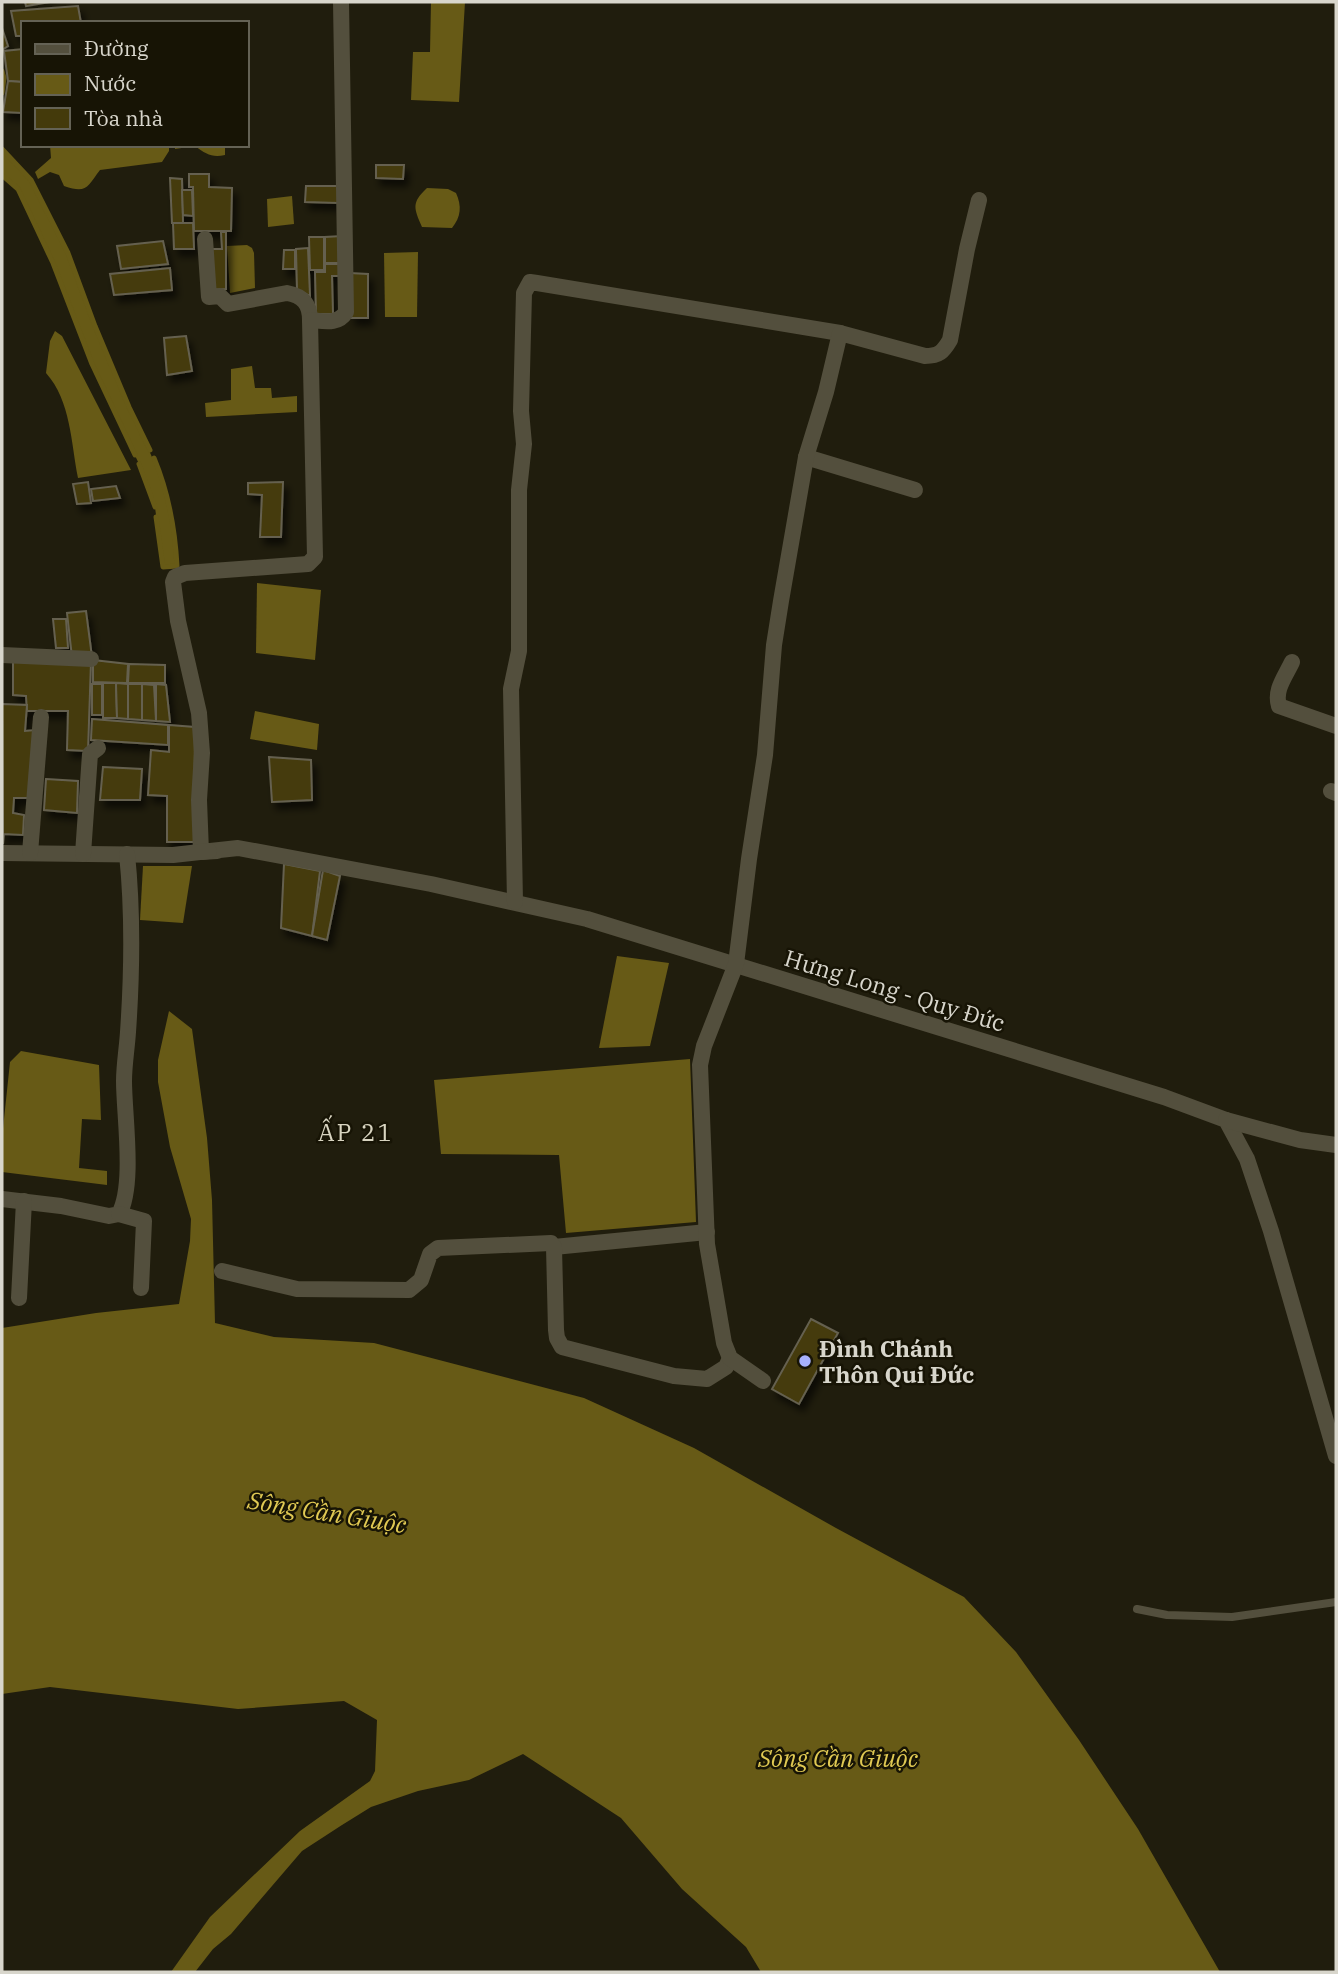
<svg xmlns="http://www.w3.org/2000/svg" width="1338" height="1974" font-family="'IBM Plex Serif',serif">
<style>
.water{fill:#675a16}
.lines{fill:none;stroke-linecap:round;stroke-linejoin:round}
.stream{stroke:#675a16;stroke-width:5}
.building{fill:#443a0b;stroke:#65614f;stroke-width:2;filter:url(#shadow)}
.service{stroke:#534f3d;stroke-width:8}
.minor{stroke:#534f3d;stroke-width:16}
.poi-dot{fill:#a7b1fc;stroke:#171405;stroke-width:2.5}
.labels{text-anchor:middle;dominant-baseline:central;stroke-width:5;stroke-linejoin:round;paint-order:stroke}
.street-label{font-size:23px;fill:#d8d6cc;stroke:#171405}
.poi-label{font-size:23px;font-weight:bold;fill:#d8d6cc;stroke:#171405;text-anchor:start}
.neighbourhood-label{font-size:24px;letter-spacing:2px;fill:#d8d4c0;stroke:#171405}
.water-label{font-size:24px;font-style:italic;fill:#e0c953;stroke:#171405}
</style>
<defs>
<filter id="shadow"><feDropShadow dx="4.5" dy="7" stdDeviation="3.5" flood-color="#0009"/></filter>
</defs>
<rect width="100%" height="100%" fill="#201d0d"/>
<g class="water">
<path d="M431,2H465L459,102L411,100L413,52H430Z"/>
<path d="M50,145H169V151L162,162L100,170C87,187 87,194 64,186L59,175L50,172L38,179L35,172L51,158Z"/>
<path d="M175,145H225V155C212,158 206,154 195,146L175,149Z"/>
<path d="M2,149L31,180L68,253L95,326L168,494L175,528L177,566L163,567L154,500L139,464L92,364L53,263L18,190L2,175Z"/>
<path d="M427,188L448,189L456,193C462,206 461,217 452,228L422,227C414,208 411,203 427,188Z"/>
<path d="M292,196L294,224L268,227L267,199Z"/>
<path d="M247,245L252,248L254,253L255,288L230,293L227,246Z"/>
<path d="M418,252L417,317H385L384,253Z"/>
<path d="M55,331L62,336L131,470L78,478C71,443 71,401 46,373L50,341Z"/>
<path d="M252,366L255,388H271L272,398L297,396V412L206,417L205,403L231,400V369Z"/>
<path d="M257,583L321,590L315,660L256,653Z"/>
<path d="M255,711L319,724L317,750L250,739Z"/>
<path d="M143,866H192L183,923L140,920Z"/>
<path d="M617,956L669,963L650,1046L599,1048Z"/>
<path d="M169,1011L192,1029L207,1138L212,1200L215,1323L274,1337L374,1343L584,1398L694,1448L836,1528L964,1597L1016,1652L1079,1740L1138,1829L1220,1972H761L746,1947L682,1889L621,1818L523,1754L469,1780L418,1791L371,1807L342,1825L302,1851L231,1934L213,1949L195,1972H171L210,1917L300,1831L370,1781L375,1771L377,1720L344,1701L238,1709L50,1687L2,1694V1328L96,1313L179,1304L190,1241L191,1219L170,1147L158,1082V1060Z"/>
<path d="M21,1051L99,1065L101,1120L82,1119L79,1168L107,1171V1185L2,1172V1138L10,1062Z"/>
<path d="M690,1059L696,1222L566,1233L559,1155L441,1154L434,1080Z"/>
</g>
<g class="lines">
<g class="stream">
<path d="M2,71L4,78L2,93"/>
<path d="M2,149L31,180L68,253L95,326L129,407L150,450"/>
<path d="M2,175L18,189L53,263L92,364L135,455"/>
<path d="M154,458C169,494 175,528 177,566L163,567L156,517"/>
<path d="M139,464L155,507"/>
</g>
</g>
<g class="building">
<path d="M25,2H50L26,6Z"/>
<path d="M78,6L81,23H23V36H16L11,11Z"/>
<path d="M2,28L8,46L2,50Z"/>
<path d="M23,49V82L8,81L4,51Z"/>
<path d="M8,81L23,82V113L3,112Z"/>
<path d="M376,165H404L403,179L376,178Z"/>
<path d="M189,174H209V187L232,188L231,231H194L193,187H189Z"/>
<path d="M170,178L182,179L183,223H172Z"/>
<path d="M306,186H339V203L305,202Z"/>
<path d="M182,190H192L193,216L183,215Z"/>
<path d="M173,223H193L194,249H174Z"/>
<path d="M221,232H226V289L213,290L211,249H222Z"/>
<path d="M342,236V263H325V237Z"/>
<path d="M309,237H324V270H310Z"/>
<path d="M163,241L168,264L121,269L117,246Z"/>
<path d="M308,248L310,296L297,290L296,249Z"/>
<path d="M284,250H295V269H283Z"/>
<path d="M325,264H342V276H332L333,314H316L315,272H325Z"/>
<path d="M170,268L172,290L114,295L110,274Z"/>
<path d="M349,273L368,274V318H351Z"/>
<path d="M186,336L192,371L167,375L164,338Z"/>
<path d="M88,482L91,503L77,504L73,484Z"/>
<path d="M283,482L281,537H260L262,495L248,494V483Z"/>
<path d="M116,486L120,498L93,501L91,489Z"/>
<path d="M86,611L92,657H72L67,613Z"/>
<path d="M53,619H66L68,648H56Z"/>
<path d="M13,658L91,661L88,751L67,750L68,711H27L26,696L13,695Z"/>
<path d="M93,660L128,664L127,683L93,682Z"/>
<path d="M129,664L165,665V683H128Z"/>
<path d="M103,683H116L117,718H103Z"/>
<path d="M116,683L128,684V719L117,718Z"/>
<rect x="92" y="684" width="10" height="31"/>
<path d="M128,684H142V720L128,719Z"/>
<path d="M142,684L154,685L156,721L142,720Z"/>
<path d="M156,684L166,685L170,722L156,721Z"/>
<path d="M2,704L27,705L25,731L36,730L32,798H14L13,813L24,815L23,835L4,834L3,844Z"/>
<path d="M92,719L168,725V745L91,740Z"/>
<path d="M169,725L195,727L194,842H167V796L148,795L151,750L169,752Z"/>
<path d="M269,757L311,760L312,800L272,802Z"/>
<path d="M103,767L142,769L140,800H100Z"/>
<path d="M46,779L78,781L77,813L44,810Z"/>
<path d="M284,864L320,871L312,936L281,928Z"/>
<path d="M323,870L340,876L327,940L312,936Z"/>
<path d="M811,1319L838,1333L799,1404L772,1389Z"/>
</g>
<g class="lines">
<path class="service" d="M1137,1609L1167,1615L1232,1617L1336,1602"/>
<g class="minor">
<path d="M205,239L209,297L220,296L228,304L287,293C303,296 310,304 310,320"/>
<path d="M806,457L915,490"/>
<path d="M2,655L91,659"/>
<path d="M1292,662C1285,677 1274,690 1279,706L1336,726"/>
<path d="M1331,791L1336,793"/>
<path d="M217,851L201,852L238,848L431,884L587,919L1164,1097L1226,1120L1247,1159L1271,1231L1336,1456"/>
<path d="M201,852L199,800L202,753L199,713L178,621L173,582L175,577L185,573L308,564L315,557L310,320C324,321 338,325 346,312L341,2"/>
<path d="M2,853L173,855L209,851"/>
<path d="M30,853L41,717"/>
<path d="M83,854L90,754L98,748"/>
<path d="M515,902L511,689L519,651V490L524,444L521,411L524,293L530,282L537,283L840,333"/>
<path d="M1226,1120L1300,1140L1336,1145"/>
<path d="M2,1199L61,1206L109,1216L119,1214C135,1185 124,1115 124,1081C124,1065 127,1048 128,1032C132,974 133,912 127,854"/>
<path d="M119,1214L144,1221L141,1288"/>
<path d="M554,1247L707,1232"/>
<path d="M222,1271L297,1289L409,1290L421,1280L430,1254L438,1248L551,1243L554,1247L556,1330L557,1338L562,1347L674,1376L707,1379L726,1367L730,1358"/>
<path d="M19,1298L24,1201"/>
<path d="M763,1381L730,1358L724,1343L707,1244L700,1065L704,1046L736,964L749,859L765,755L774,645L781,601L806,457L826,392L840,333L925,356C939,356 943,352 950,340L967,249L979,200"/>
</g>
</g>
<circle class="poi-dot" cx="805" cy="1361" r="7"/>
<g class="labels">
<g class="street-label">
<text transform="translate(895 990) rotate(17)">Hưng Long - Quy Đức</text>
</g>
<g class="poi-label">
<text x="819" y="1348">Đình Chánh<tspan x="819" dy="26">Thôn Qui Đức</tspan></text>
</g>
<g class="neighbourhood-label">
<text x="356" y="1132">ẤP 21</text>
</g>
<g class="water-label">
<text transform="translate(327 1512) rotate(9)">Sông Cần Giuộc</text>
<text x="838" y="1758">Sông Cần Giuộc</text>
</g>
</g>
<rect width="1338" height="1974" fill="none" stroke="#d8d6cc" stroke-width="7"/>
<rect x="21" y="21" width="228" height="126" fill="#171405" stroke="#646255" stroke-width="2"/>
<rect x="35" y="44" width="35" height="10" fill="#534f3d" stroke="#646255" stroke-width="2"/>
<text x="84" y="56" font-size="21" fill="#d8d6cc">Đường</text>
<rect x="35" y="74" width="35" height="21" fill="#675a16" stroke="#646255" stroke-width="2"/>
<text x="84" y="91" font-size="21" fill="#d8d6cc">Nước</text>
<rect x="35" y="108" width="35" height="21" fill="#443a0b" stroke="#646255" stroke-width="2"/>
<text x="84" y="126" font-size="21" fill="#d8d6cc">Tòa nhà</text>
</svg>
